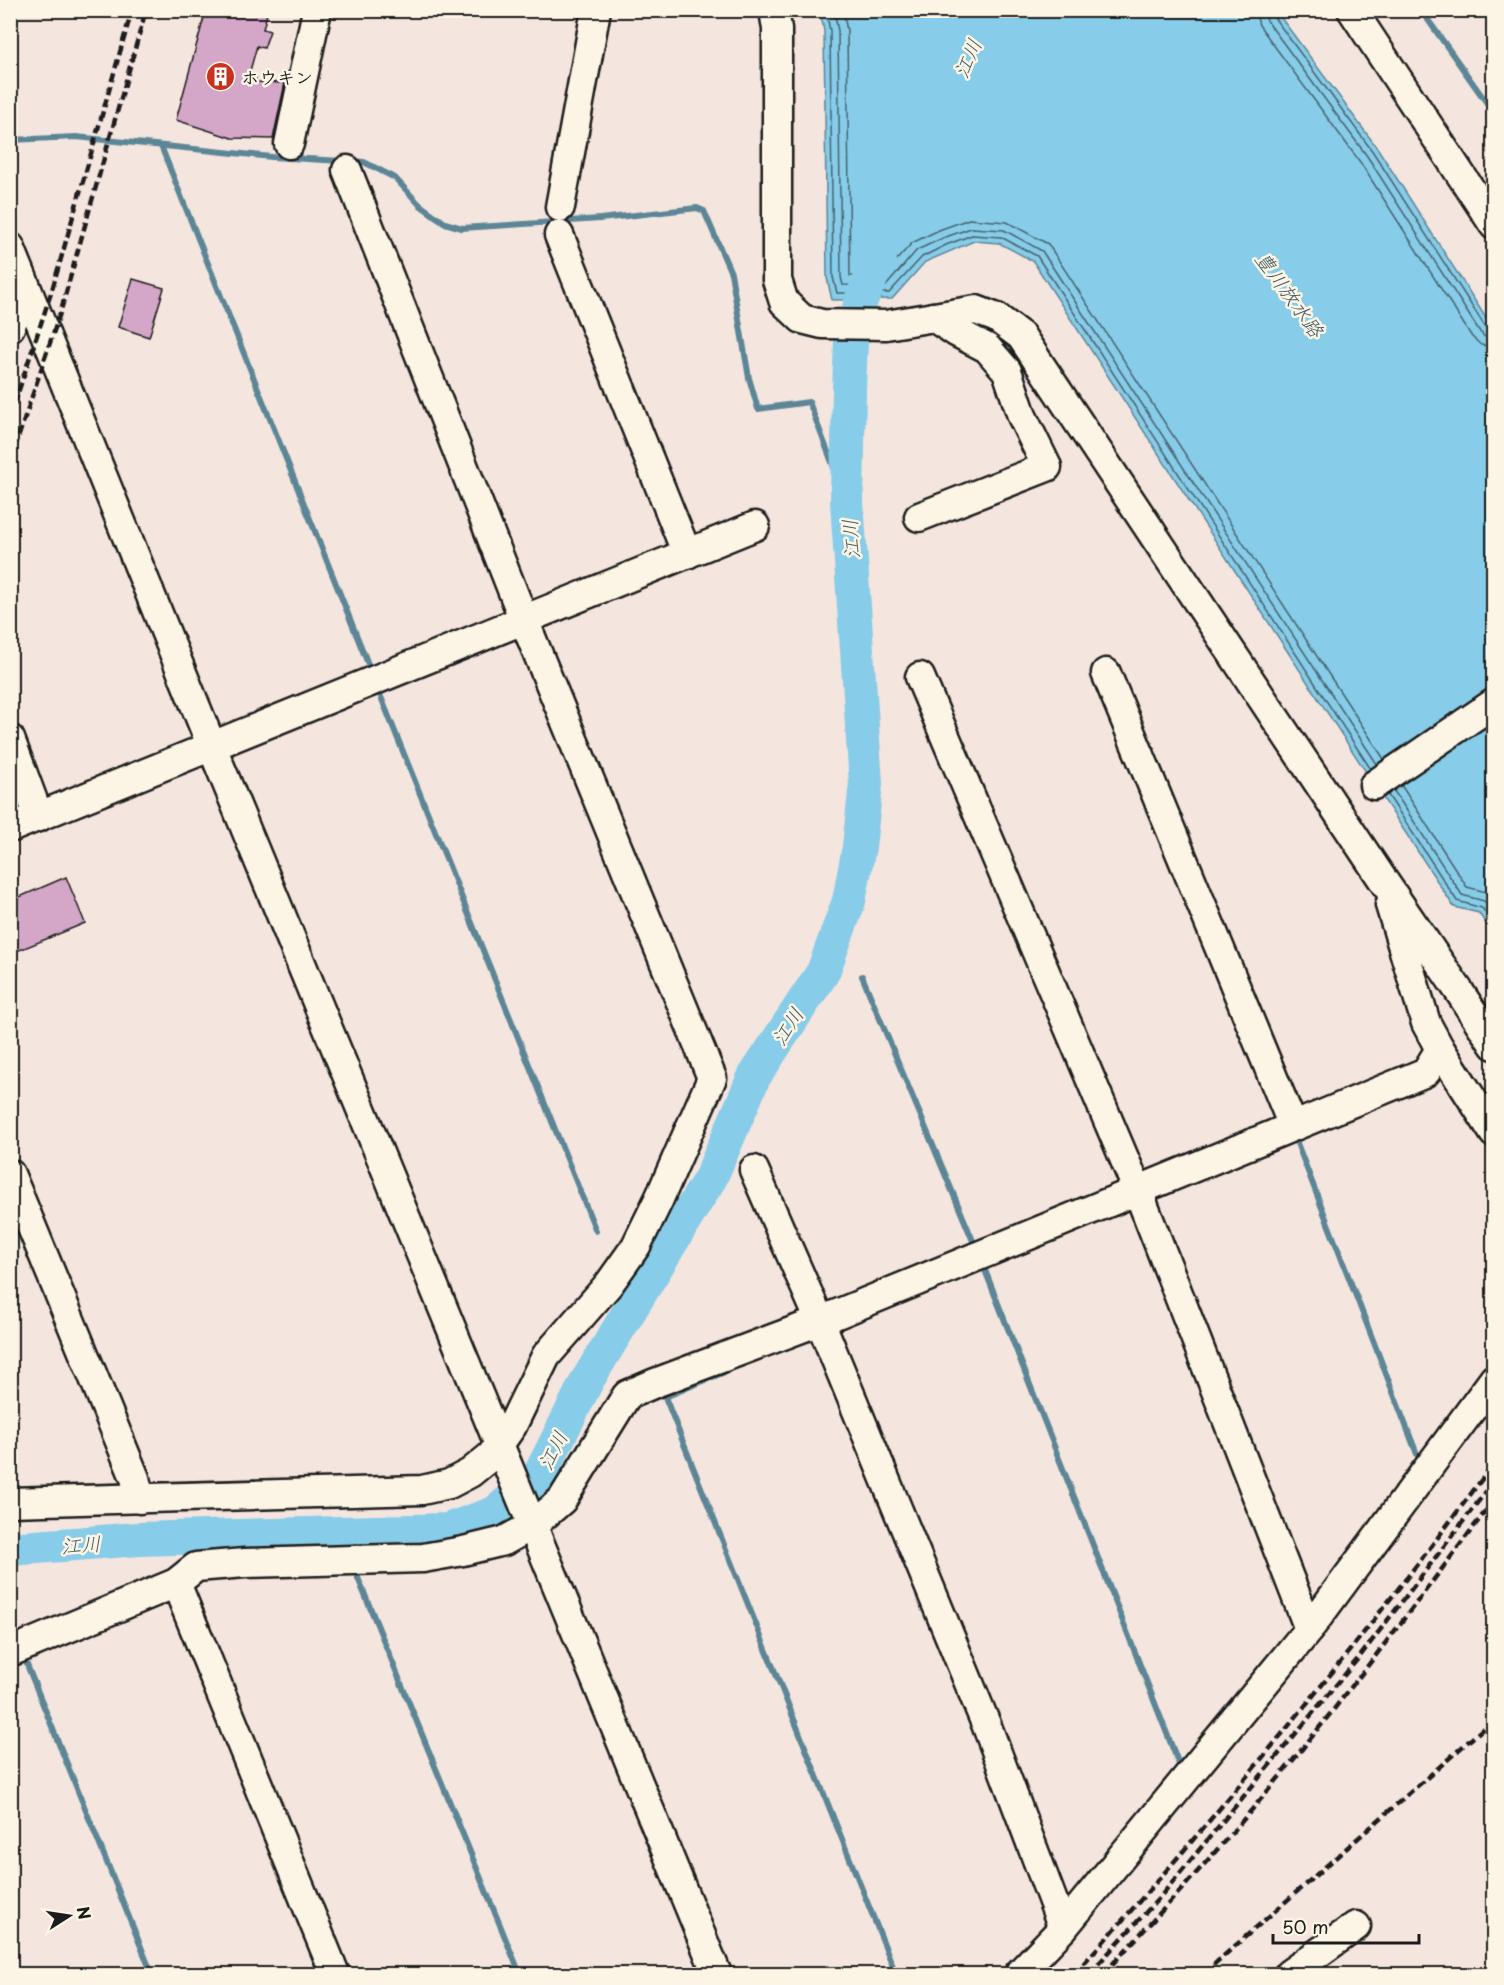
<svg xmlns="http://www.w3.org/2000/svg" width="1504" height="1985" font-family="'Playpen Sans','Klee One',sans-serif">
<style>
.water{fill:#87cce8;stroke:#5c8696;stroke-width:1.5}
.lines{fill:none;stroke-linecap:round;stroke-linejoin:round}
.shore{stroke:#47626e;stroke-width:1.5}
.stream{stroke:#5c8696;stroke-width:6}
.river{stroke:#87cce8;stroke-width:34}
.building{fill:#d4a6c8;stroke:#1c1c1c;stroke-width:1.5}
.minor-casing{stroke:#1c1c1c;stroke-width:33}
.minor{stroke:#fcf5e5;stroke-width:28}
.rail{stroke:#1c1c1c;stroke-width:4.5;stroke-dasharray:9 4.5;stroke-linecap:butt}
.labels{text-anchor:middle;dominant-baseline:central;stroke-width:5;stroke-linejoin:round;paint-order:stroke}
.poi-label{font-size:18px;font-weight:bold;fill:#1c1c1c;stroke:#fcf5e5;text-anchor:start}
.water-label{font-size:20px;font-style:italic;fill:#415a63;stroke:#fcf5e5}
</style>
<rect width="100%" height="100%" fill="#f4e5df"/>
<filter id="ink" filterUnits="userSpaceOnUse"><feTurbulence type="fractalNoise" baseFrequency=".0167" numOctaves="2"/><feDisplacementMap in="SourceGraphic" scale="12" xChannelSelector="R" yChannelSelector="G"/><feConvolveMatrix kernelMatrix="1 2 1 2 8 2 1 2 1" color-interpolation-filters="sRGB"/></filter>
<g filter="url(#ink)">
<path class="water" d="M820,11H1276L1378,149L1493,329V935L1479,913L1454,907L1033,261L999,243L974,241L925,262L892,299L832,300L827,278L824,31Z"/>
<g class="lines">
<g class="shore">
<path d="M826,10L830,31L833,277L837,293H889L922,257L946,245L972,235L1001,237L1037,256L1370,768"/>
<path d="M834,10L838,31L841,277L843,285L886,286L917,250L943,238L971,228L1004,230L1042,251L1377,764"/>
<path d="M843,10L847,31L850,276L881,277L912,243L939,230L969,219L1007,222L1048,244L1384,759"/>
<path d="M1255,10L1259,25L1360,162L1472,337L1481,345L1494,347"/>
<path d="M1264,10L1267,21L1367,156L1480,332L1485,337L1494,338"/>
<path d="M1271,10L1273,16L1373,152L1486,328L1494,331"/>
<path d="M1401,785L1467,887L1486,892L1494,896"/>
<path d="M1394,791L1462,895L1484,901L1494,911"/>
<path d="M1388,795L1457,901L1482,908L1494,924"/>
</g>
<g class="stream">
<path d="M1421,10L1494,113"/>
<path d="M10,140L76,137L272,157L342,161"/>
<path d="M161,146L370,669"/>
<path d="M352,161L364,162L395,178L420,205L445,223L462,228L600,219L697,208L704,211L731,273L749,378L758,409L809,402L847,502"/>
<path d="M377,687L596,1231"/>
<path d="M862,976L976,1248"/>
<path d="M1295,1138L1420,1462"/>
<path d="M983,1265L1182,1772"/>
<path d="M727,1371L665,1397L896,1974"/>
<path d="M358,1578L520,1974"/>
<path d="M25,1660L152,1974"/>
</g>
<path class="river" d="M10,1549L139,1539L447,1530L495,1513L539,1476L588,1379L711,1177L754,1077L823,972L849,901L859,847L866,784L847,502L849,388L851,342L861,300L880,258"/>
</g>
<g class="building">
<path d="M206,10H268L263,29L270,31L264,48L257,46L249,74L256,77L255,82L285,83L273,139L232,138L176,120Z"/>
<path d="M133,279L164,288L149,337L118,327Z"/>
<path d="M66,877L85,923L10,954V901Z"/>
</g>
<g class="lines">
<defs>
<g id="minor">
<path d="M774,10L777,29V280L784,302L802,319L822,324L886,325L976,310L997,318L1021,336L1383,880L1459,991L1494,1045"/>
<path d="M1352,10L1494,225"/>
<path d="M289,144L317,10"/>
<path d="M560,207L596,10"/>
<path d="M559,235L687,554"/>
<path d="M10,247L212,747L717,1974"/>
<path d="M10,327L26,289"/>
<path d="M919,517L1047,467L1022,416L1007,371L987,348L956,332L933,317"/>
<path d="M1106,673L1293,1126"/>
<path d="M920,677L1138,1191L1309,1629"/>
<path d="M10,739L39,817"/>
<path d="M1374,785L1494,703"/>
<path d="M10,828L755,526"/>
<path d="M1390,905L1426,1023L1440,1049L1494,1133"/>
<path d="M754,1170L820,1321L988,1729L1063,1928"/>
<path d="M10,1174L135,1478L140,1499"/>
<path d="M10,1502L422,1490L449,1484L470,1473L491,1456L512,1426L546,1356L609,1284L636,1246L659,1199L712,1078L524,620L347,170"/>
<path d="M176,1583L335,1974"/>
<path d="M10,1652L176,1583L196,1567L245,1563L423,1558L463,1551L504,1541L533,1525L562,1500L627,1395L655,1383L820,1321L1426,1072L1440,1049"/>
<path d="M1019,1974L1063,1928L1309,1629L1494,1379"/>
<path d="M1289,1974L1356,1926"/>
</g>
</defs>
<use href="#minor" class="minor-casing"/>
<use href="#minor" class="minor"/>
<g class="rail">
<path d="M10,417L52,290L132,10"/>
<path d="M10,462L61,310L146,10"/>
<path d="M1074,1974C1223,1811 1362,1640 1494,1463"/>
<path d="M1089,1974L1160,1897L1361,1655L1494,1481"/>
<path d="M1103,1974C1165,1908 1227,1841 1285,1770C1357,1682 1425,1591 1494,1500"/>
<path d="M1203,1974L1494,1719"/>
</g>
</g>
</g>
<defs>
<symbol id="building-disc" viewBox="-11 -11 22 22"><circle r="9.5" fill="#c8321e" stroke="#fcf5e5"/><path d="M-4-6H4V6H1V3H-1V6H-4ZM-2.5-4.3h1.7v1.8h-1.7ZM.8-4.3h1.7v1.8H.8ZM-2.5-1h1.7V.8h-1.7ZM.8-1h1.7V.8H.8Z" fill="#fff"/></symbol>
</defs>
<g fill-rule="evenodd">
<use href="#building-disc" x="204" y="60" width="33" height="33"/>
</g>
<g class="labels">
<g class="poi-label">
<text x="241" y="76">ホウキン</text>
</g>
<g class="water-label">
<text transform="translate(967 58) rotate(-66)">江川</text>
<text transform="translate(1290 294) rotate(54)">豊川放水路</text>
<text transform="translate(850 539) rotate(-94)">江川</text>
<text transform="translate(787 1026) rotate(-57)">江川</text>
<text transform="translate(552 1450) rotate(-63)">江川</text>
<text transform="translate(81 1544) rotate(-4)">江川</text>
</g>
</g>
<rect width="1504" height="1985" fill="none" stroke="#fcf5e5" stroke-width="36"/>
<rect x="18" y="18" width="1468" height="1949" fill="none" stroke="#1c1c1c" stroke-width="2" filter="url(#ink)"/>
<g transform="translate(69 1916) rotate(78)" stroke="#fcf5e5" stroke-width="4.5" paint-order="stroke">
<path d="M0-4.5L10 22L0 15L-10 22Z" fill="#1c1c1c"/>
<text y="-9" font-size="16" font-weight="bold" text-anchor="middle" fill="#1c1c1c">N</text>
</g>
<path d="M1273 1934v9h146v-9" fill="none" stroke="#1c1c1c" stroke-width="3"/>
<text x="1282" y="1934" font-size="18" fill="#1c1c1c" stroke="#fcf5e5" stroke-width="4.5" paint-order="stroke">50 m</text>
</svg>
